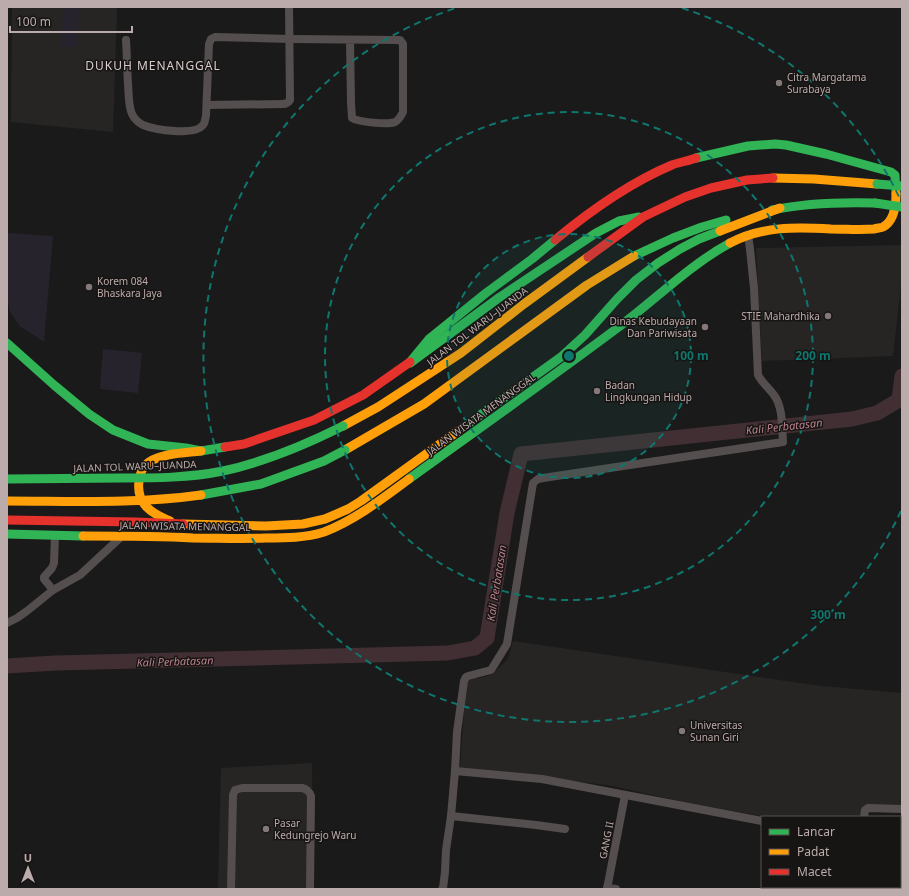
<svg xmlns="http://www.w3.org/2000/svg" width="909" height="896" font-family="'Noto Sans',sans-serif">
<style>
.built{fill:#272424}
.green{fill:#27232c}
.lines{fill:none;stroke-linecap:round;stroke-linejoin:round}
.river{stroke:#422f33;stroke-width:15}
.street{stroke:#544f4e;stroke-width:8}
.fast{stroke:#30b455;stroke-width:9}
.slow{stroke:#ff9f0a;stroke-width:9}
.jam{stroke:#e5322d;stroke-width:9}
.fast-bridge{stroke:#30b455;stroke-width:9}
.slow-bridge{stroke:#ff9f0a;stroke-width:9}
.ring{fill:none;stroke:#0f766e;stroke-width:2;stroke-dasharray:7 5}
.poi-dot{fill:#847878;stroke:#171514;stroke-width:1.5}
.labels{text-anchor:middle;dominant-baseline:central;stroke-width:3;stroke-linejoin:round;paint-order:stroke}
.poi-label{font-size:10px;fill:#bcabab;stroke:#171514;text-anchor:start}
.street-label{font-size:10px;fill:#bcabab;stroke:#171514}
.water-label{font-size:11px;font-style:italic;fill:#b9808c;stroke:#171514}
.quarter-label{font-size:12px;letter-spacing:1px;fill:#d8cdcc;stroke:#171514}
.centre{fill:#0f766e;stroke:#171514;stroke-width:2}
.ring-label{font-size:12px;text-anchor:middle;font-weight:bold;fill:#0f766e;stroke:#171514;stroke-width:3;stroke-linejoin:round;paint-order:stroke}
</style>
<rect width="100%" height="100%" fill="#1b1a1a"/>
<g class="built">
<path d="M12,7H117L113,132L11,122Z"/>
<path d="M902,245V276L893,356L762,361L756,248Z"/>
<path d="M513,641L821,686L902,693V806H863L861,817H768L693,804L608,785L460,769L466,683L469,680L472,678H481L493,674L508,659Z"/>
<path d="M312,763L313,889H218L221,768Z"/>
</g>
<g class="green">
<path d="M63,8H79L77,47H61Z"/>
<path d="M7,233L53,236L44,342L20,326L10,312L7,296Z"/>
<path d="M103,349L142,353L138,393L100,389Z"/>
</g>
<g class="lines">
<path class="river" d="M7,666L56,663L448,653L475,648L487,638L507,513L521,454L852,419L877,413L899,400L902,376"/>
<g class="street">
<path d="M126,40C127,55 127,69 128,84C129,94 128,105 132,114C134,118 139,123 143,125C155,130 195,136 203,125C205,123 205,119 206,116L209,44L211,39L215,37L290,39L398,40H400L403,44V112C401,116 399,120 395,122C388,125 358,122 352,118L351,103L350,40"/>
<path d="M207,105L283,104C286,104 288,103 290,100L289,7"/>
<path d="M53,590L44,579V577L52,568L54,563L55,535"/>
<path d="M7,623L17,618L27,611L53,590L80,575L122,536"/>
<path d="M455,771L542,779L762,821"/>
<path d="M451,816L536,825L565,829"/>
<path d="M864,817L865,810L868,808L902,809"/>
<path d="M607,888L616,889"/>
<path d="M231,889L233,795L235,790L242,788H302C307,789 309,791 311,796L310,889"/>
<path d="M442,889L443,888L445,872L446,850L451,816L455,771L457,732L464,681L466,677L468,676L491,670L507,644L533,483L538,479L543,478L783,442C782,427 783,407 774,395C769,388 762,383 758,375L754,288L750,249L748,235"/>
<path d="M607,889L625,795"/>
</g>
<g class="fast">
<path d="M696,158L748,146L775,144L786,145L826,154L891,172L895,175L896,194"/>
<path d="M772,210C806,203 840,202 875,203"/>
<path d="M634,256L673,238L702,227L726,220"/>
<path d="M7,343L54,385L89,414L113,430L148,444L186,448L201,451L225,447"/>
<path d="M410,362L429,339L486,293L532,259L555,240"/>
<path d="M410,363L500,297L596,233L619,221L639,217"/>
<path d="M465,426L561,357L585,335L617,299L636,280L658,263L680,249L699,239L720,231"/>
<path d="M409,479C478,429 548,380 616,329C654,301 688,266 730,243"/>
<path d="M7,534L83,536"/>
</g>
<g class="slow">
<path d="M773,178L814,179L877,184"/>
<path d="M720,231L780,208"/>
<path d="M730,243C762,226 796,227 831,229C846,229 860,230 874,229C877,228 881,228 883,227C894,221 896,205 896,194"/>
<path d="M343,426L378,407L461,353L524,304L588,257"/>
<path d="M345,450L424,404L587,285L634,256"/>
<path d="M170,521C151,513 136,504 139,481C140,473 143,466 149,462C164,453 184,453 201,451"/>
<path d="M183,524L266,526L303,524L325,519L348,509L361,501L465,426"/>
<path d="M83,536C120,536 157,536 193,538C218,538 242,539 266,538C286,538 305,538 324,532C355,520 382,499 409,479"/>
</g>
<g class="jam">
<path d="M555,240C590,211 629,183 672,165C680,162 688,161 696,158"/>
<path d="M588,257L643,217L685,197L711,188L747,180L773,178"/>
<path d="M225,447L244,444L314,420L363,395L410,362"/>
<path d="M7,520L136,522L183,524"/>
</g>
<g class="fast-bridge">
<path d="M877,184L902,186"/>
<path d="M875,203L902,207"/>
<path d="M7,479C45,479 82,478 120,478C155,478 189,478 223,471C265,462 305,445 343,426"/>
<path d="M201,495L261,484L324,461L345,450"/>
</g>
<path class="slow-bridge" d="M7,501C71,501 137,504 201,495"/>
</g>
<circle cx="569" cy="356" r="122" fill="#0f766e" fill-opacity=".12"/>
<g class="ring">
<circle cx="569" cy="356" r="122"/>
<circle cx="569" cy="356" r="244"/>
<path d="M901 511A366 366 0 1 1 456 8M682 8A366 366 0 0 1 901 201"/>
</g>
<g class="poi-dot">
<circle cx="779" cy="83" r="4"/>
<circle cx="89" cy="287" r="4"/>
<circle cx="828" cy="316" r="4"/>
<circle cx="705" cy="327" r="4"/>
<circle cx="597" cy="391" r="4"/>
<circle cx="682" cy="731" r="4"/>
<circle cx="266" cy="829" r="4"/>
</g>
<g class="labels">
<g class="poi-label">
<text x="787" y="77">Citra Margatama<tspan x="787" dy="12">Surabaya</tspan></text>
<text x="97" y="281">Korem 084<tspan x="97" dy="12">Bhaskara Jaya</tspan></text>
<text x="820" y="316" text-anchor="end">STIE Mahardhika</text>
<text x="697" y="321" text-anchor="end">Dinas Kebudayaan<tspan x="697" dy="12">Dan Pariwisata</tspan></text>
<text x="605" y="385">Badan<tspan x="605" dy="12">Lingkungan Hidup</tspan></text>
<text x="690" y="725">Universitas<tspan x="690" dy="12">Sunan Giri</tspan></text>
<text x="274" y="823">Pasar<tspan x="274" dy="12">Kedungrejo Waru</tspan></text>
</g>
<g class="street-label">
<text transform="translate(477 326) rotate(-37)">JALAN TOL WARU–JUANDA</text>
<text transform="translate(481 414) rotate(-36)">JALAN WISATA MENANGGAL</text>
<text transform="translate(135 466) rotate(-2)">JALAN TOL WARU–JUANDA</text>
<text transform="translate(185 526) rotate(1)">JALAN WISATA MENANGGAL</text>
<text transform="translate(606 840) rotate(-79)">GANG II</text>
</g>
<g class="water-label">
<text transform="translate(784 426) rotate(-6)">Kali Perbatasan</text>
<text transform="translate(496 583) rotate(-81)">Kali Perbatasan</text>
<text transform="translate(175 661) rotate(-2)">Kali Perbatasan</text>
</g>
<g class="quarter-label">
<text x="153" y="65">DUKUH MENANGGAL</text>
</g>
</g>
<circle cx="569" cy="356" r="6" class="centre"/>
<g class="ring-label">
<text x="691" y="360">100 m</text>
<text x="813" y="360">200 m</text>
<text x="828" y="619">300 m</text>
</g>
<rect width="909" height="896" fill="none" stroke="#bcabab" stroke-width="16"/>
<rect x="761" y="816" width="140" height="72" fill="#171514" stroke="#595150"/>
<rect x="769" y="829" width="20" height="6" fill="#30b455" stroke="#595150"/>
<text x="797" y="836" font-size="12" fill="#bcabab">Lancar</text>
<rect x="769" y="849" width="20" height="6" fill="#ff9f0a" stroke="#595150"/>
<text x="797" y="856" font-size="12" fill="#bcabab">Padat</text>
<rect x="769" y="869" width="20" height="6" fill="#e5322d" stroke="#595150"/>
<text x="797" y="876" font-size="12" fill="#bcabab">Macet</text>
<g transform="translate(28 868)" stroke="#171514" stroke-width="3" paint-order="stroke">
<path d="M0-3L7 15L0 10L-7 15Z" fill="#bcabab"/>
<text y="-6" font-size="11" font-weight="bold" text-anchor="middle" fill="#bcabab">U</text>
</g>
<path d="M10 26v6h122v-6" fill="none" stroke="#bcabab" stroke-width="2"/>
<text x="16" y="26" font-size="12" fill="#bcabab" stroke="#171514" stroke-width="3" paint-order="stroke">100 m</text>
</svg>
